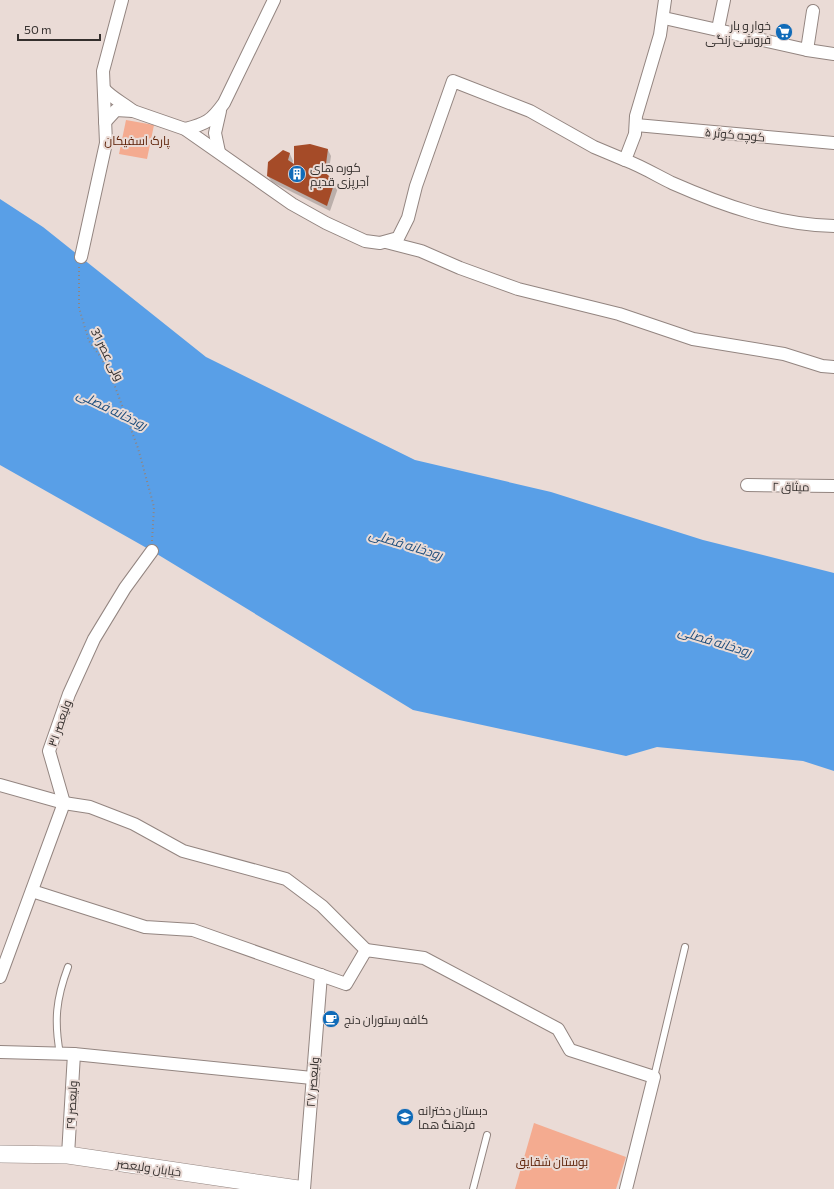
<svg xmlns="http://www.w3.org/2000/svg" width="834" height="1189" font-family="Commissioner,Cairo,sans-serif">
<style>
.green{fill:#f4ab90}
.water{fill:#599fe7}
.shadow{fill:#0003}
.building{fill:#a54b28}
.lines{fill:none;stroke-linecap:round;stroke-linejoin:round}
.lane-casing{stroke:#938580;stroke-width:8}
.street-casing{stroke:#938580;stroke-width:14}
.secondary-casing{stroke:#938580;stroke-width:18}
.path{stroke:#8f8582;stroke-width:2;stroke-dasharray:1 3;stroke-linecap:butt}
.lane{stroke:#fff;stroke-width:6}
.street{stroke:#fff;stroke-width:12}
.secondary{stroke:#fff;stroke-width:17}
.labels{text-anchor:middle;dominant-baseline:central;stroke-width:4;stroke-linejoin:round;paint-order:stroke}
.poi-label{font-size:12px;fill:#342f2d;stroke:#eadbd6;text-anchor:start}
.street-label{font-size:12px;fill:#342f2d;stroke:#eadbd6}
.park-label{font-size:12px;fill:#5e2208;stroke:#eadbd6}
.water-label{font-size:13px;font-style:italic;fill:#1b4c7b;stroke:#eadbd6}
</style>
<rect width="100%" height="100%" fill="#eadbd6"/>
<g class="green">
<path d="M126,120L154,125L147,159L119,154Z"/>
<path d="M534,1123L626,1157L616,1189H515Z"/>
</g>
<path class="water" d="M0,199L43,227L206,357L415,460L551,492L703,540L834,573V771L803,761L657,747L626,756L413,710L152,551L0,465Z"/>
<path class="shadow" d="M328,150L331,156L329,170L321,171L334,182L338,188L330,211L272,182L268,176L283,151L290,154L293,161L292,164L294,165Z"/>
<path class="building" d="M310,144L328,149L326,164L316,165L335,181L327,206L267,176L268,162L283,150L290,153L288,160L294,164V146Z"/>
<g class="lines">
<defs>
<g id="lane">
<path d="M60,1054C54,1021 56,999 68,967"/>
<path d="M654,1077L685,947"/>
<path d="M473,1189L487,1135"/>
</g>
<g id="street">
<path d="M665,0L660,35L636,116L635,134L625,160C641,166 656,175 672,183C722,205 778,225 834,226"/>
<path d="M664,18L807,50L834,54"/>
<path d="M718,29L724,0"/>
<path d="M807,50L813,11"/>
<path d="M104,89C112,98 123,103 133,111"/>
<path d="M105,122L116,110L133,111L185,129L292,204L326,223L365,241L380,243L398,238L408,218L416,186L453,81L530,111L594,147L625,160"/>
<path d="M636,125L834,143"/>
<path d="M185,129C206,124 211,121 224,103L274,0"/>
<path d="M219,152L215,133L220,111"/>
<path d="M386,242L421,251L460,268L518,289L619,314L693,339L784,354L822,366L834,367"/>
<path d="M81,257L106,143L103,71L122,0"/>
<path d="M747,485L834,486"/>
<path d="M0,785L64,803L90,807L134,824L183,851L286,879L322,906L366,950"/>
<path d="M32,891L145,927L193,930L346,984L366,950L424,958L558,1029L570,1050L654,1077L626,1189"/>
<path d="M0,977L64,803L49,751L69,694L94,639L125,588L152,551"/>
<path d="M0,1052L74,1054L312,1078"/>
<path d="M68,1155L74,1054"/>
<path d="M304,1189L321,975"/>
</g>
<path id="secondary" d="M0,1154L68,1155L298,1189"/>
</defs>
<use href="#lane" class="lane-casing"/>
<use href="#street" class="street-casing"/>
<use href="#secondary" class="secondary-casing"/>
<path class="path" d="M79,267V308L89,341L102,359L114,384L138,448L154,507L152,541"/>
<use href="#lane" class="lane"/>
<use href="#street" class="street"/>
<use href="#secondary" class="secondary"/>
</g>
<defs>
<symbol id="supermarket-disc" viewBox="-11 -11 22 22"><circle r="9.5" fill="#106bb8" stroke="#eadbd6"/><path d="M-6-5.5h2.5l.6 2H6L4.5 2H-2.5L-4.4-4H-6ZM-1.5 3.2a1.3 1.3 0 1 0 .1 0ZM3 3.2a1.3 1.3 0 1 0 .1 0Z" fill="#fff"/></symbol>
<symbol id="building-disc" viewBox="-11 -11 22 22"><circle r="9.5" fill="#106bb8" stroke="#eadbd6"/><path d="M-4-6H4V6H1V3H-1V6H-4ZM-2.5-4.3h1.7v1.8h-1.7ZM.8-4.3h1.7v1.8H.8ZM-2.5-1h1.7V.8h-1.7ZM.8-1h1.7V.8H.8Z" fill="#fff"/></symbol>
<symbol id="cafe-disc" viewBox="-11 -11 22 22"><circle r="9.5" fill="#106bb8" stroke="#eadbd6"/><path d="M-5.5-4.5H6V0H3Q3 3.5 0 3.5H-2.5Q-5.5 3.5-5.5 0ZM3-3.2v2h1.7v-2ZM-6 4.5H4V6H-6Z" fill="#fff"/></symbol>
<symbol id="school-disc" viewBox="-11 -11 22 22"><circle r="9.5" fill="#106bb8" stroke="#eadbd6"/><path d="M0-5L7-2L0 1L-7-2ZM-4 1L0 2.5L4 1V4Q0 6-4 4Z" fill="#fff"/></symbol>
</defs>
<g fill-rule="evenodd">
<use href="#supermarket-disc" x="774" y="22" width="20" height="20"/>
<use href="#building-disc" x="287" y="164" width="20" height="20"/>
<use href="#cafe-disc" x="321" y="1009" width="20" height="20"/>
<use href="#school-disc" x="395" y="1107" width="20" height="20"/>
</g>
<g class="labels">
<g class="poi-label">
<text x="771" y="25" text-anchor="end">خوار و بار<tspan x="771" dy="14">فروشی زنگی</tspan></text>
<text x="310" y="167">کوره های<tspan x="310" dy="14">آجرپزی قدیم</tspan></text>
<text x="344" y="1019">کافه رستوران دنج</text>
<text x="418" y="1110">دبستان دخترانه<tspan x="418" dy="14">فرهنگ هما</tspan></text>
</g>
<g class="street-label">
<text transform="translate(735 134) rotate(5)">کوچه کوثر ۵</text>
<text transform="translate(108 354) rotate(63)">ولی عصر 31</text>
<text transform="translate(791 486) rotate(1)">میثاق ۲</text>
<text transform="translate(59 723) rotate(-71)">ولیعصر ۳۱</text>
<text transform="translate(312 1082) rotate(-85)">ولیعصر ۲۷</text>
<text transform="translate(71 1105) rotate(-87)">ولیعصر ۲۹</text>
<text transform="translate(149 1167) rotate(8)">خیابان ولیعصر</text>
</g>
<g class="park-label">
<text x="137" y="140">پارک اسفیکان</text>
<text x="552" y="1161">بوستان شقایق</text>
</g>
<g class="water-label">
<text transform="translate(112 409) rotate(26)">رودخانه فصلی</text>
<text transform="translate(406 544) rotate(17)">رودخانه فصلی</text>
<text transform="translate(715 641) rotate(17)">رودخانه فصلی</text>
</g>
</g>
<path d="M18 34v6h82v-6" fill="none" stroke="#342f2d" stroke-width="2"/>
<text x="24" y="34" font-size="12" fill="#342f2d" stroke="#eadbd6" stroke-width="3" paint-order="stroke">50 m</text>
</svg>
